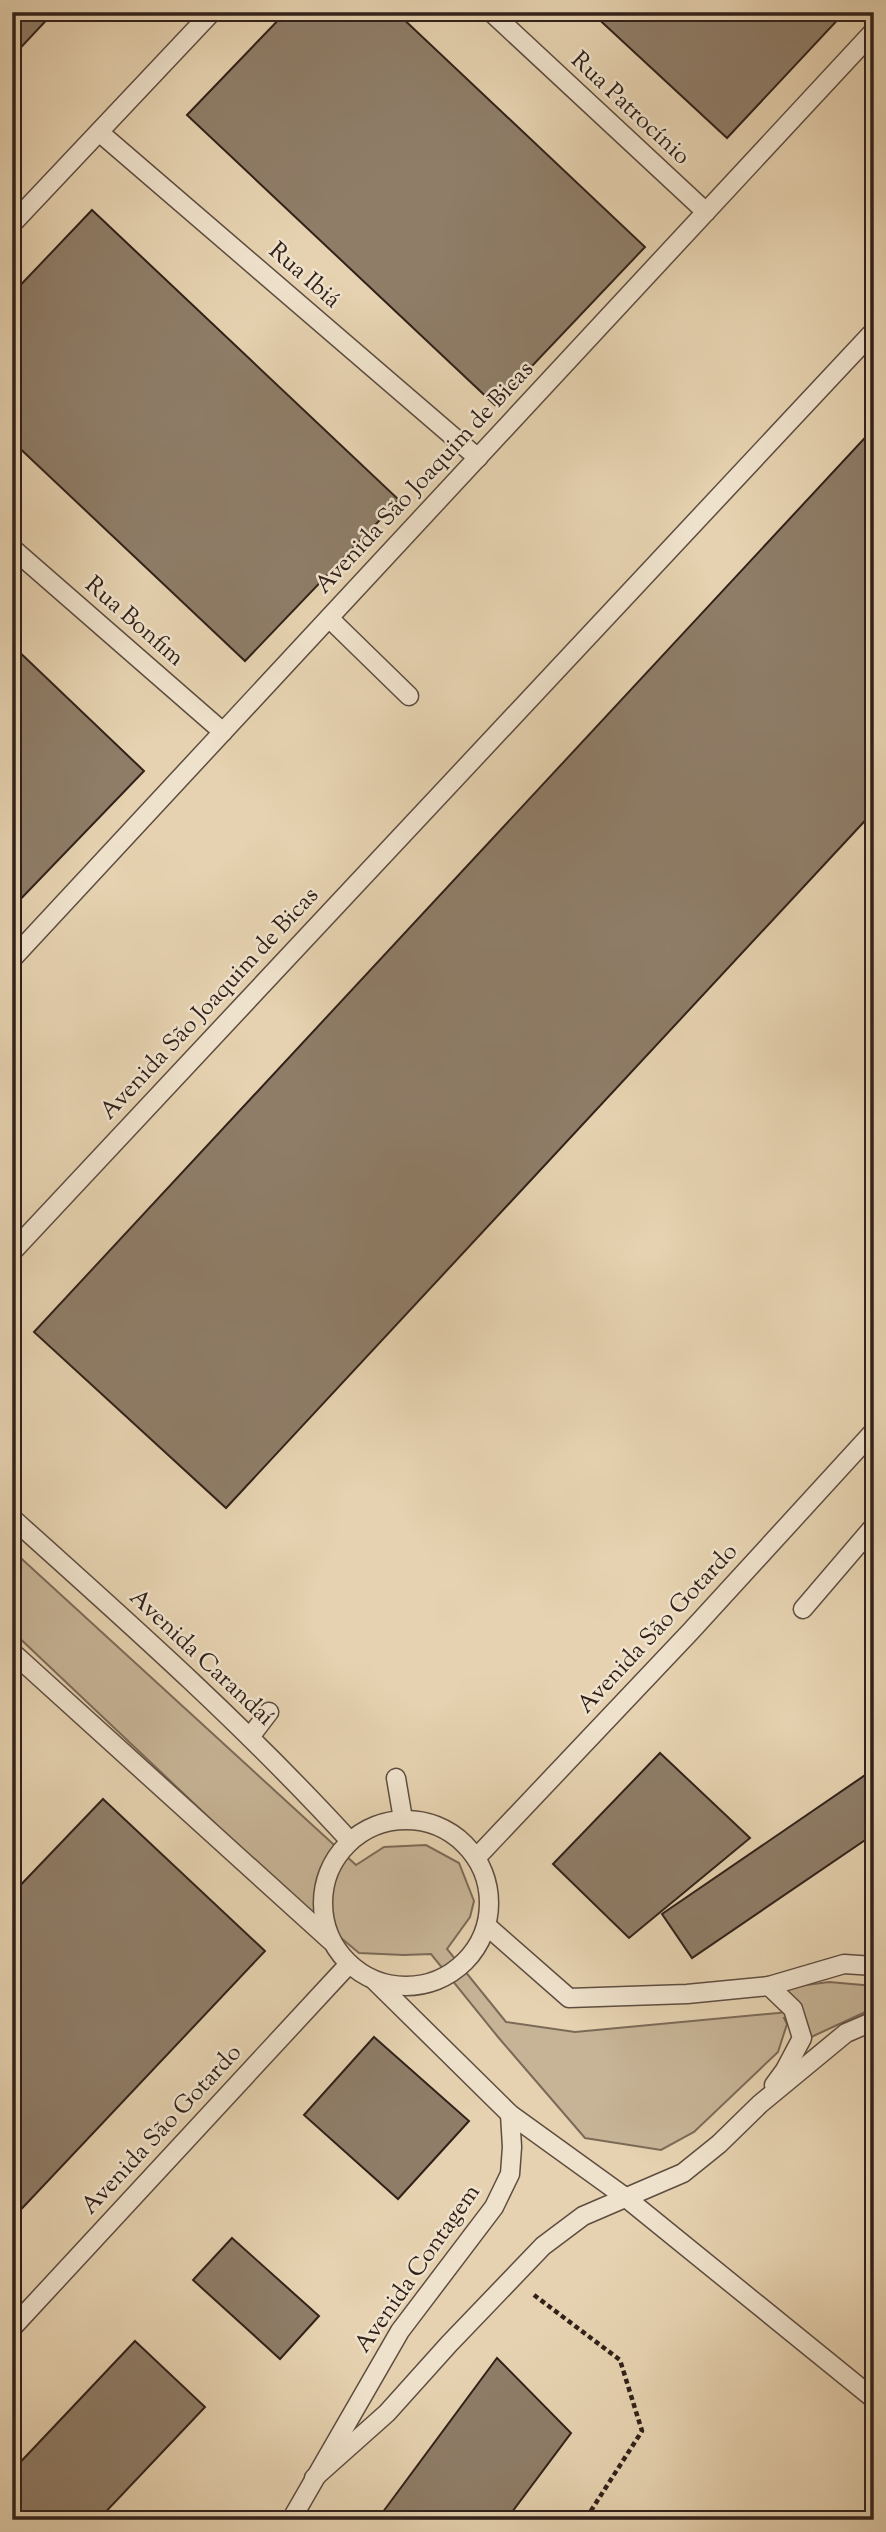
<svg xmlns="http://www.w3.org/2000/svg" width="886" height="2532" font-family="'Sorts Mill Goudy',serif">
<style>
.green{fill:#c7b496;stroke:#7c6a58;stroke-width:2}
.building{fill:#8f7d68;stroke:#31211a;stroke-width:2}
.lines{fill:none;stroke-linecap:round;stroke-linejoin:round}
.service-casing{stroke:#5e4d40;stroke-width:21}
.path{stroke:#31211a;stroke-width:4.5;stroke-dasharray:5 3.5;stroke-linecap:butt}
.service{stroke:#efe2cc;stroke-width:18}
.labels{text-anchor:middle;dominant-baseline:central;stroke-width:5;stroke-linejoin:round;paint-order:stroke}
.street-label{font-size:24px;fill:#31211a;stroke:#efe2cc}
</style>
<rect width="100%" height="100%" fill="#e6d2b0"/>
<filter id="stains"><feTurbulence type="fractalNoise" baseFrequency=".00286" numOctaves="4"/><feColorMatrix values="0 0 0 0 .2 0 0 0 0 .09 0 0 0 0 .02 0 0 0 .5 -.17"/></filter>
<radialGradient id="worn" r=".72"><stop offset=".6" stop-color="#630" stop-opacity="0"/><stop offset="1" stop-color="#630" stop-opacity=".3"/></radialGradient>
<path class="green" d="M12,1550L356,1865L384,1847L426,1845L459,1863L474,1901L470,1917L447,1949L506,2022L575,2032L778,2013L799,2010L783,1988L829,1982L874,1986V2008L809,2038L803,2014L784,2018L787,2024L778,2052L694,2132L661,2150L585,2138L498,2037L431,1954L404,1955L359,1953L297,1901L12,1631Z"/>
<g class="building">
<path d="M12,12H54L12,57Z"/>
<path d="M286,12H396L645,247L495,405L187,115Z"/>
<path d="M591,12H845L727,138Z"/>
<path d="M92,210L399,500L245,661L12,441V294Z"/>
<path d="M874,428V811L226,1508L34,1332Z"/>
<path d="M12,645L144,771L12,908Z"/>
<path d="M660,1753L750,1838L629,1938L553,1864Z"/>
<path d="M874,1769V1834L692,1958L662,1914Z"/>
<path d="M103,1799L265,1951L12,2219V1894Z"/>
<path d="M374,2037L469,2121L398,2199L304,2115Z"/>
<path d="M232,2238L319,2316L280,2359L193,2280Z"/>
<path d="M135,2341L205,2407L98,2520H12V2471Z"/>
<path d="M497,2358L571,2433L506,2520H377Z"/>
</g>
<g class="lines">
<defs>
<g id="service">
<path d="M491,12L706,212"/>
<path d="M99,132L478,458"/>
<path d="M12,224L212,12"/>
<path d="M12,548L223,732"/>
<path d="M329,618L409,696"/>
<path d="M12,959L874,31"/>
<path d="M12,1252L874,331"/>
<path d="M12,1518C128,1622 245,1726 350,1841"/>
<path d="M803,1609L874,1526"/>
<path d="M12,1652L331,1941"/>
<path d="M250,1737L269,1712"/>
<path d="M396,1778L403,1819"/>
<circle cx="406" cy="1903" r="83"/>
<path d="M476,1858L691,1631L874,1431"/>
<path d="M487,1926L569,1998L687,1994L769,1986L793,2009L802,2038L785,2070L774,2085"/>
<path d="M375,1981L510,2114L625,2197L874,2399"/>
<path d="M769,1986L844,1964L874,1966"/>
<path d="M12,2328L349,1964"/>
<path d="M314,2478L387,2413L449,2344L543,2246L583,2216L683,2173L719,2144L760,2104L846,2033L874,2021"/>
<path d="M291,2520L400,2331L494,2207L510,2174L512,2147L510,2114"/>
</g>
</defs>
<use href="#service" class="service-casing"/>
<path class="path" d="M534,2295L620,2360L642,2431L585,2520"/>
<use href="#service" class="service"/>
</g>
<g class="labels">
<g class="street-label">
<text transform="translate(630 109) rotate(43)">Rua Patrocínio</text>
<text transform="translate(304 276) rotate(41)">Rua Ibiá</text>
<text transform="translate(425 478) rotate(-47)">Avenida São Joaquim de Bicas</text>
<text transform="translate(134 622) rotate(41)">Rua Bonfim</text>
<text transform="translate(210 1004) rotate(-47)">Avenida São Joaquim de Bicas</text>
<text transform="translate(658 1629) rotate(-47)">Avenida São Gotardo</text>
<text transform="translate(201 1658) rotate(43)">Avenida Carandaí</text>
<text transform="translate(162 2130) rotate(-47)">Avenida São Gotardo</text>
<text transform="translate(418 2269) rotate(-55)">Avenida Contagem</text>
</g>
</g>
<rect width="886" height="2532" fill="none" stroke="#e6d2b0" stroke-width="42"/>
<rect x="14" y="14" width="858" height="2504" fill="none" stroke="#31211a" stroke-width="3.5"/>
<rect x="21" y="21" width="844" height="2490" fill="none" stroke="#31211a" stroke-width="2"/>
<rect width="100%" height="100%" filter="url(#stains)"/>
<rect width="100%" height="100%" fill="url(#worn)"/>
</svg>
